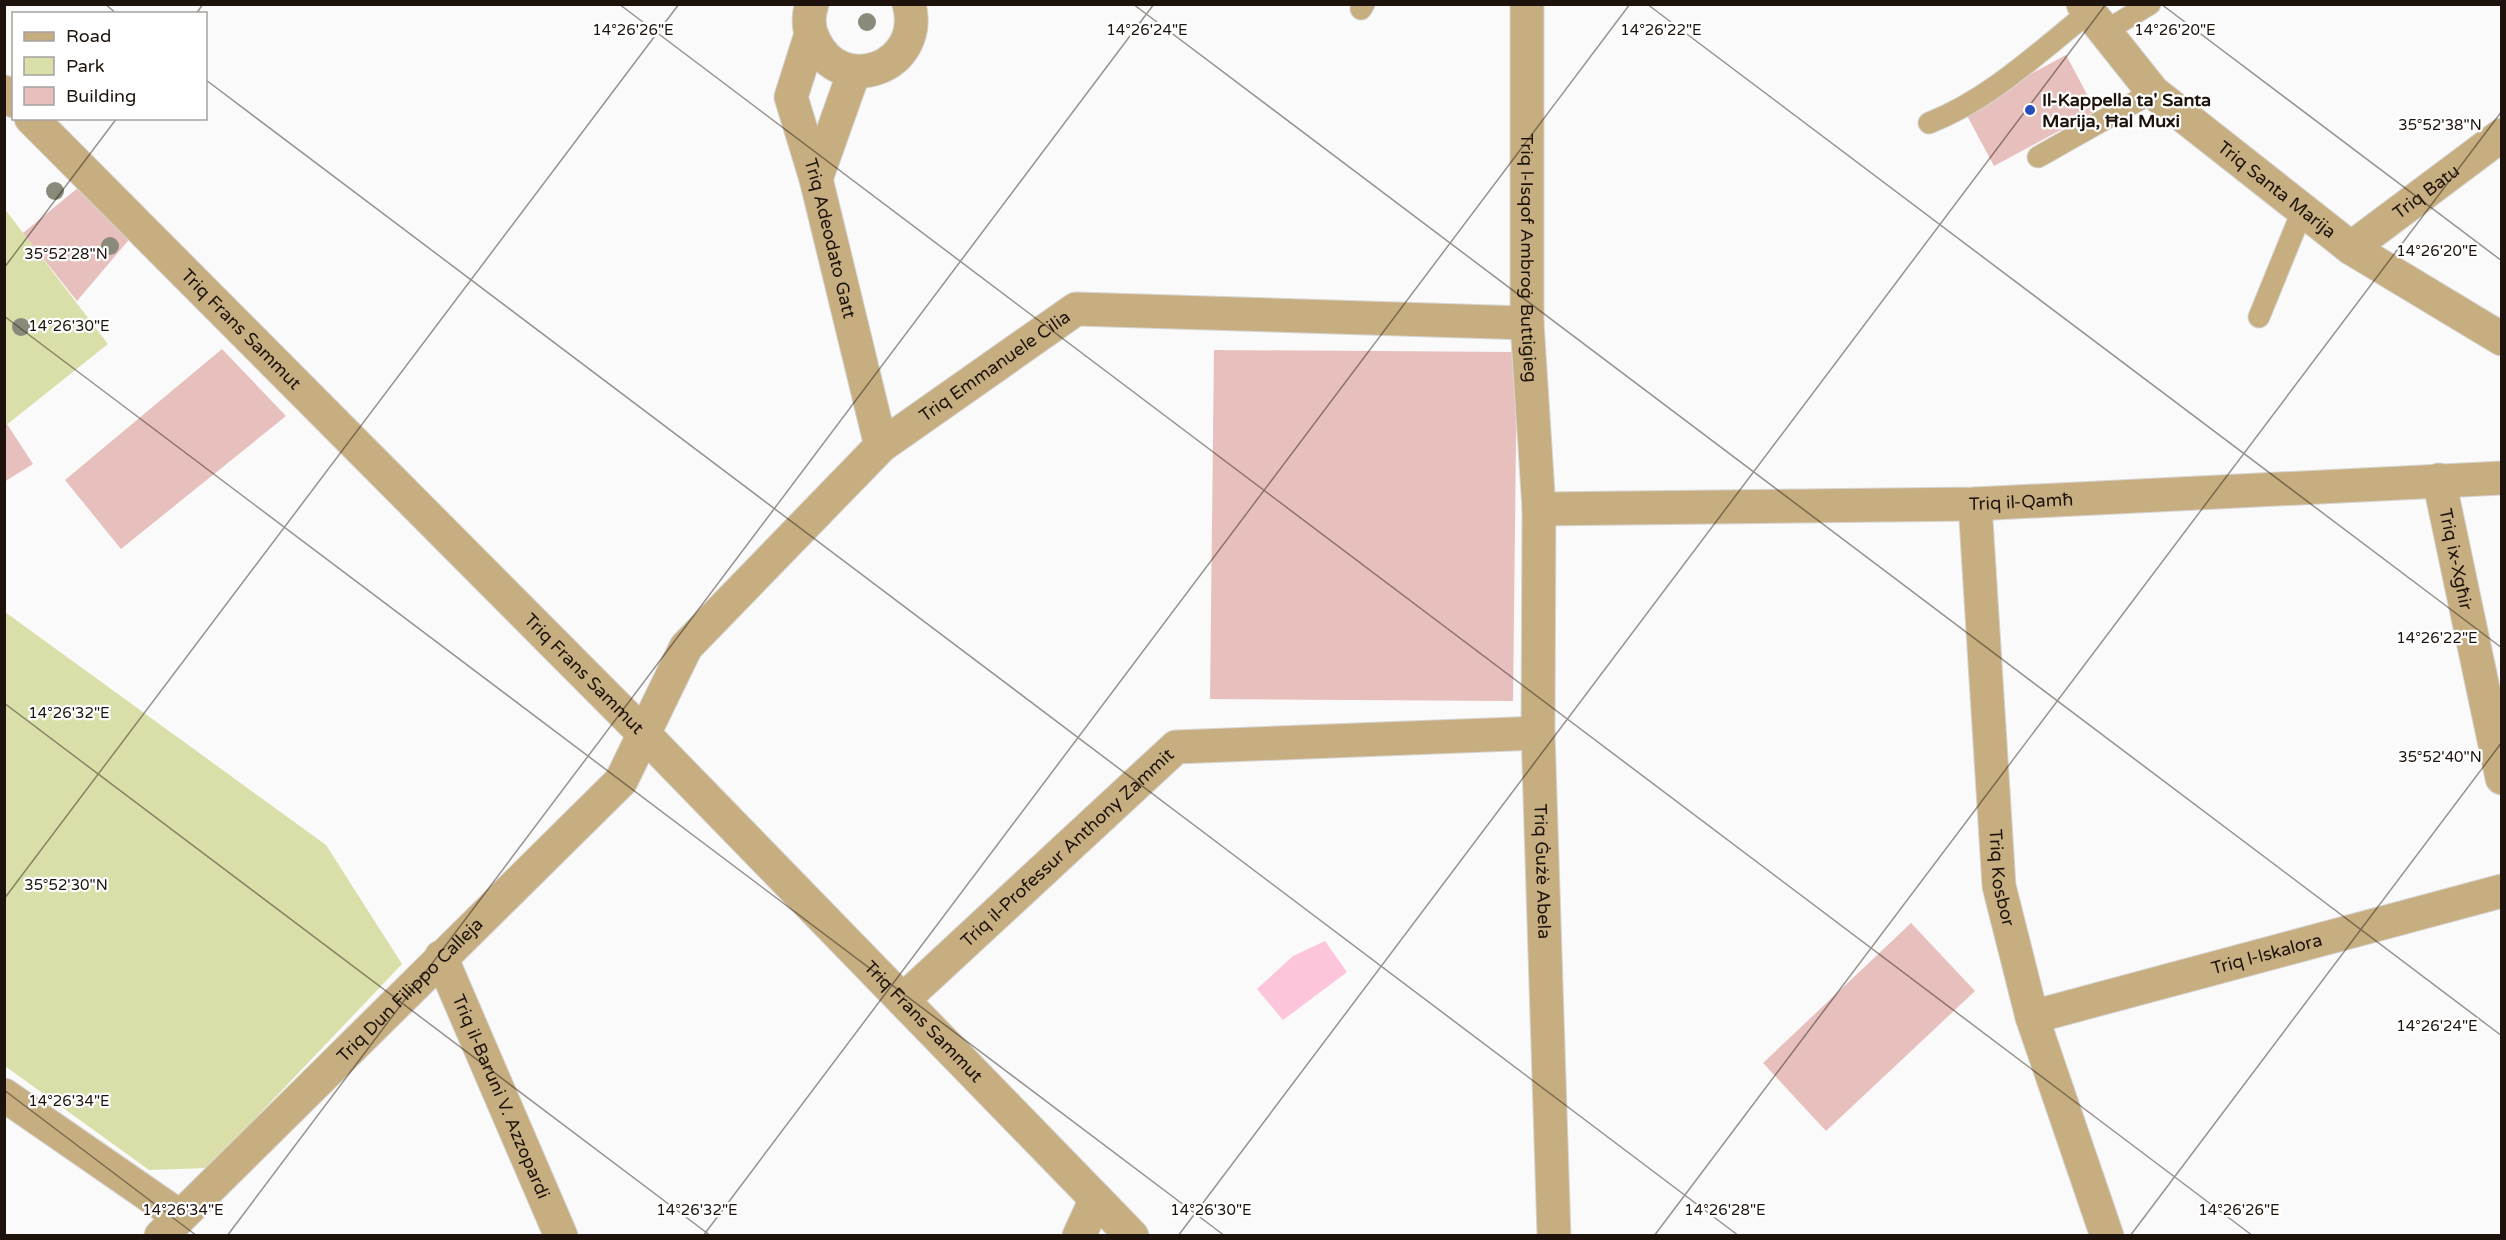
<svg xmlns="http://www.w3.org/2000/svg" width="2506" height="1240" font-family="'Varela Round',sans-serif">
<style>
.green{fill:#dadfaa}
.water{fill:#fdc5db}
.building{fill:#e7c0bd}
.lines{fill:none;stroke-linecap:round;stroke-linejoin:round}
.service-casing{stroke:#d7d5d4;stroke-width:23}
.minor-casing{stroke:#d7d5d4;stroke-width:35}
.service{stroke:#c6ae81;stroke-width:21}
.minor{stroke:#c6ae81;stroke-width:33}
.tree{fill:#898a79}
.ticks{fill:none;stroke:#1e130c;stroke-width:1.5;stroke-opacity:0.45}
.poi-dot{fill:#234ebc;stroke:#fff;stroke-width:2}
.labels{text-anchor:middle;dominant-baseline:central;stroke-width:4.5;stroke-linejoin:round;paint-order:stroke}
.poi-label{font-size:18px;font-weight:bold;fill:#1e130c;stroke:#fff;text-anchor:start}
.street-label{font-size:18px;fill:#1e130c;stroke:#fff}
.ticks-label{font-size:15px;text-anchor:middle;fill:#1e130c;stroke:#fff;stroke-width:4.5;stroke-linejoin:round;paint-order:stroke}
</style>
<rect width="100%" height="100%" fill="#fafafa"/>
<g class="green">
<path d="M4,208L108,344L5,426H4Z"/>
<path d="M5,612L326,845L402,964L208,1168L149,1170L5,1066Z"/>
</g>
<path class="water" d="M1325,941L1347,972L1283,1020L1257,989L1293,956Z"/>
<g class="building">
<path d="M2066,55L2096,111L1994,166L1964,110Z"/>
<path d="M79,187L133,235L77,301L23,233Z"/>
<path d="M222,349L286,416L121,549L65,480Z"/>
<path d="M1214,350L1517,352L1513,701L1210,699Z"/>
<path d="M7,424L33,464L4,482V426Z"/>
<path d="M1911,923L1975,991L1826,1131L1763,1063Z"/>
</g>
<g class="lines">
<defs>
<g id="service">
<path d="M1361,9L1364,4"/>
<path d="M2104,32L2150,4"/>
<path d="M1929,123C1990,99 2038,53 2089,12"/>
<path d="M2038,157L2153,92"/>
<path d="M2259,317L2303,209"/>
</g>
<g id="minor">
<path d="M812,4C808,16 808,29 814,40C841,99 926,67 909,4"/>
<path id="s1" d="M1527,4V323L1539,509L1538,733L1554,1236"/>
<path id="s2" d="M2083,4L2153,92L2351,248L2502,339"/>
<path id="s3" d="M811,34L791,97L816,179L881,446"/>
<path d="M4,92L14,101"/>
<path id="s4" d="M31,118L643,733L1132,1236"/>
<path d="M816,179L854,72"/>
<path id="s5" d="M2351,248L2502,135"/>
<path id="s6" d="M2439,480L2502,778"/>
<path id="s7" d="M1975,504L1999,886L2032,1017L2107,1236"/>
<path id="s8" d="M1539,509L1975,504L2502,478"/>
<path id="s9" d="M441,957L561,1236"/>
<path id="s10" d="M903,1000L1176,747L1538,733"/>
<path id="s11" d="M2032,1017L2502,891"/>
<path d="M4,1095L179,1216"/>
<path id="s12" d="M161,1236L621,781L686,647L881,446L1076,309L1527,323"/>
<path d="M1079,1236L1096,1199"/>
</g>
</defs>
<use href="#service" class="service-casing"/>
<use href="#minor" class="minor-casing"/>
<use href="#service" class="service"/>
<use href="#minor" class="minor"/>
</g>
<g class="tree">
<circle cx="867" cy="22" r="9"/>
<circle cx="55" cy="191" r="9"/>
<circle cx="110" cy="246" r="9"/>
<circle cx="21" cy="327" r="9"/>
</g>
<path class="ticks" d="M105,4L117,14M619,4L2253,1236M1133,4L2502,1036M1647,4L2502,648M2161,4L2502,261M196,14L203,4M206,80L1739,1236M4,268L117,118M4,316L1225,1236M4,703L711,1236M4,899L679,4M4,1090L197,1236M227,1236L1154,4M703,1236L1630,4M1178,1236L2106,4M1654,1236L2502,111M2130,1236L2502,742"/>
<circle class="poi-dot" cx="2030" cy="110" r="6"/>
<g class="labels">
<g class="poi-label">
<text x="2042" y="100">Il-Kappella ta' Santa<tspan x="2042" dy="21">Marija, Ħal Muxi</tspan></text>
</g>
<g class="street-label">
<text stroke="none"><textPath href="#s2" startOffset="270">Triq Santa Marija</textPath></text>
<text stroke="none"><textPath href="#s5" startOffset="94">Triq Batu</textPath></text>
<text stroke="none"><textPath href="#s3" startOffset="213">Triq Adeodato Gatt</textPath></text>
<text stroke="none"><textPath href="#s1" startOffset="254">Triq l-Isqof Ambroġ Buttigieg</textPath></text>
<text stroke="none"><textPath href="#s4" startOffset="298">Triq Frans Sammut</textPath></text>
<text stroke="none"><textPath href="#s12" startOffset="1215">Triq Emmanuele Cilia</textPath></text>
<text stroke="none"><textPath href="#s8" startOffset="482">Triq il-Qamħ</textPath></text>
<text stroke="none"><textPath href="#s6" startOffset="81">Triq ix-Xgħir</textPath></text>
<text stroke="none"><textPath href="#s4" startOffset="784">Triq Frans Sammut</textPath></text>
<text stroke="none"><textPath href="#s10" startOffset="224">Triq il-Professur Anthony Zammit</textPath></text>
<text stroke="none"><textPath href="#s1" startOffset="868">Triq Ġużè Abela</textPath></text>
<text stroke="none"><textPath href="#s7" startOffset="375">Triq Kosbor</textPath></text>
<text stroke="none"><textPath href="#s11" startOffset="243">Triq l-Iskalora</textPath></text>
<text stroke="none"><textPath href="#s12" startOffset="350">Triq Dun Filippo Calleja</textPath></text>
<text stroke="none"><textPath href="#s4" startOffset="1270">Triq Frans Sammut</textPath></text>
<text stroke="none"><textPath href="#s9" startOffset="152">Triq il-Baruni V. Azzopardi</textPath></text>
</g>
</g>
<g class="ticks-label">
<text x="633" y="35">14°26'26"E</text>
<text x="1147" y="35">14°26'24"E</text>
<text x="1661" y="35">14°26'22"E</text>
<text x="2175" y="35">14°26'20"E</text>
<text x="2440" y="130">35°52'38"N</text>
<text x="2437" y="256">14°26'20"E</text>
<text x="66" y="259">35°52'28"N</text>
<text x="69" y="331">14°26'30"E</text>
<text x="2437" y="643">14°26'22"E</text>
<text x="69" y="718">14°26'32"E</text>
<text x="2440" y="762">35°52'40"N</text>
<text x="66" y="890">35°52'30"N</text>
<text x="2437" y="1031">14°26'24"E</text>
<text x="69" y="1106">14°26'34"E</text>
<text x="183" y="1215">14°26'34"E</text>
<text x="697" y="1215">14°26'32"E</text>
<text x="1211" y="1215">14°26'30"E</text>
<text x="1725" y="1215">14°26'28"E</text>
<text x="2239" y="1215">14°26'26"E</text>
</g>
<rect width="2506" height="1240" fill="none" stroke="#1e130c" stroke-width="12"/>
<rect x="12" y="12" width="195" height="108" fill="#ffffff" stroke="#a5a19e" stroke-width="1.5"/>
<rect x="24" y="32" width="30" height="9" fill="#c6ae81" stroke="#a5a19e" stroke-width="1.5"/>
<text x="66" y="42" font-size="18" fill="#1e130c">Road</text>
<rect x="24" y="57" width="30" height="18" fill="#dadfaa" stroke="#a5a19e" stroke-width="1.5"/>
<text x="66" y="72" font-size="18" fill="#1e130c">Park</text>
<rect x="24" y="87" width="30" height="18" fill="#e7c0bd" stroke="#a5a19e" stroke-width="1.5"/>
<text x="66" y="102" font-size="18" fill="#1e130c">Building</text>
</svg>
